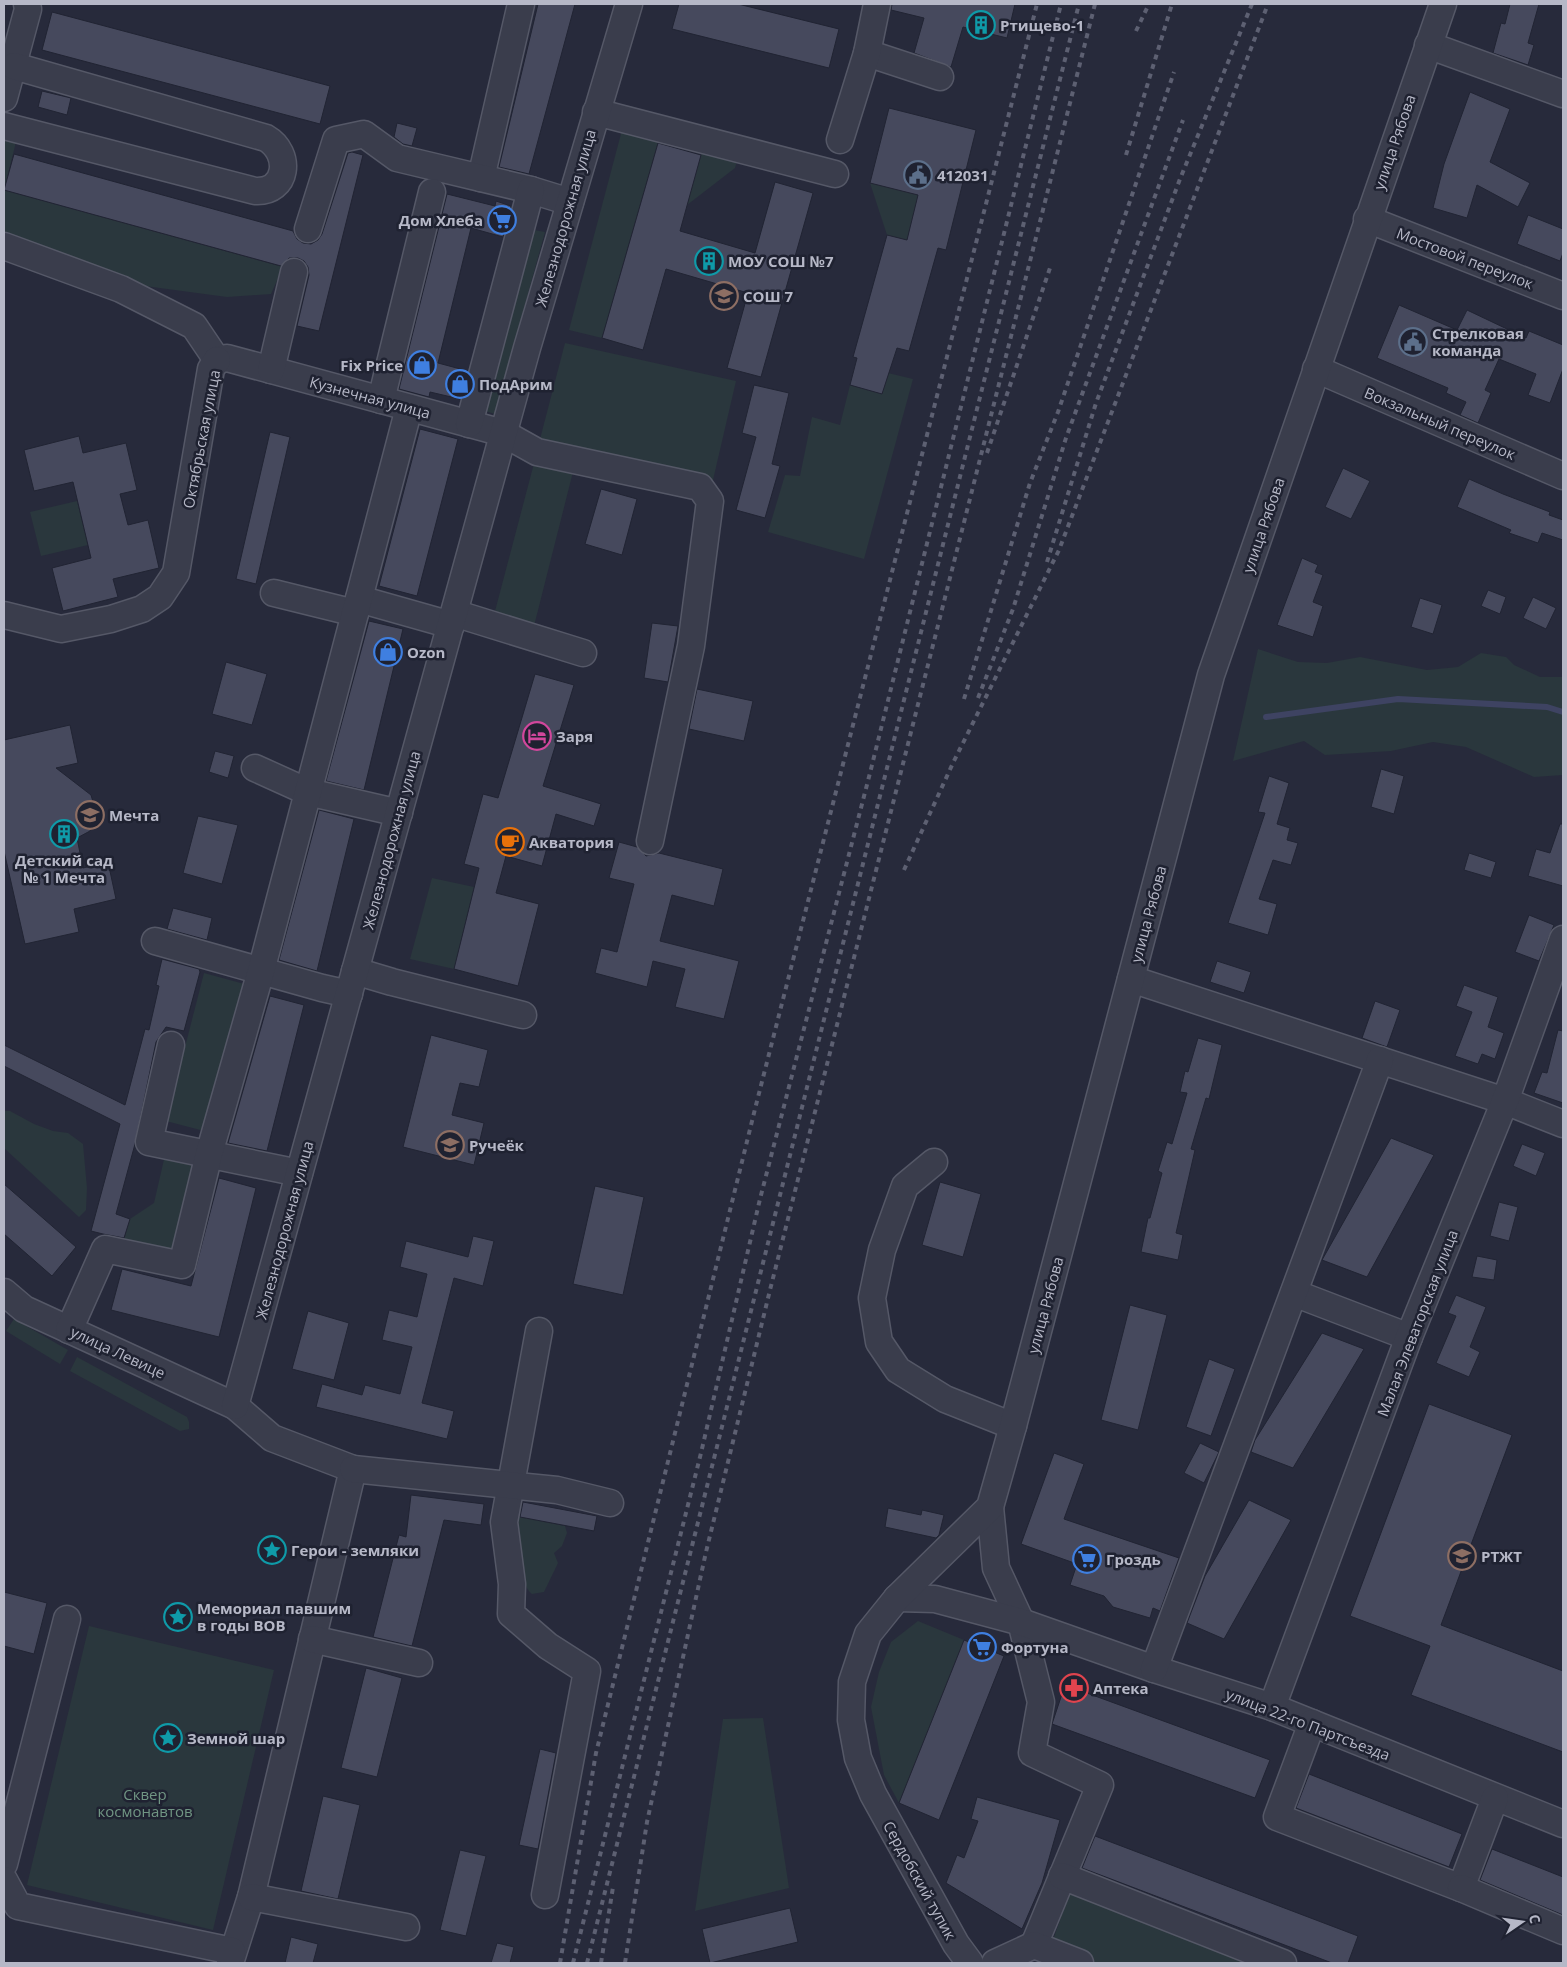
<svg xmlns="http://www.w3.org/2000/svg" width="1567" height="1967" font-family="'Open Sans',sans-serif">
<style>
.green{fill:#2a373d}
.lines{fill:none;stroke-linecap:round;stroke-linejoin:round}
.stream{stroke:#3e4362;stroke-width:6}
.building{fill:#46495d;stroke:#212433}
.minor-casing{stroke:#555867;stroke-width:29}
.minor{stroke:#3a3d4c;stroke-width:26}
.rail{stroke:#5d6072;stroke-width:4;stroke-dasharray:5 5;stroke-linecap:butt}
.labels{text-anchor:middle;dominant-baseline:central;stroke-width:5;stroke-linejoin:round;paint-order:stroke}
.poi-label{font-size:15px;font-weight:bold;fill:#b6b8c7;stroke:#1f2231;text-anchor:start}
.street-label{font-size:15px;fill:#b6b8c7;stroke:#1f2231}
.park-label{font-size:15px;fill:#709583;stroke:#1f2231}
</style>
<rect width="100%" height="100%" fill="#272a3b"/>
<g class="green">
<path d="M622,130L659,139L602,338L569,330Z"/>
<path d="M4,137L17,138L4,190L283,267L271,294L227,297L130,284L4,235Z"/>
<path d="M702,152L737,161L735,168L687,205Z"/>
<path d="M870,183L918,195L907,240L887,235Z"/>
<path d="M534,230L545,232L495,414L485,411Z"/>
<path d="M565,343L736,381L713,480L539,443Z"/>
<path d="M888,373L913,379L864,559L768,532L785,475L800,476L812,417L840,425L850,385L882,394Z"/>
<path d="M537,452L576,460L534,626L494,615Z"/>
<path d="M77,501L88,545L41,556L30,512Z"/>
<path d="M1258,649L1298,662L1327,663L1360,657L1427,670L1458,667L1481,653L1506,657L1514,665L1540,677H1563V775L1534,777L1466,747L1433,742L1391,751L1325,755L1304,741L1233,761Z"/>
<path d="M432,878L474,887L454,969L410,959Z"/>
<path d="M204,973L248,985L208,1132L166,1121Z"/>
<path d="M4,1111H10L34,1124L53,1131L68,1133L83,1144L87,1188L86,1210L79,1217L4,1148Z"/>
<path d="M165,1155L199,1163L174,1249L124,1240L130,1219L154,1203Z"/>
<path d="M14,1319L68,1350L60,1364L6,1331Z"/>
<path d="M77,1357L187,1417L189,1422V1429L180,1431L70,1371Z"/>
<path d="M517,1516L565,1526L567,1533L562,1546L554,1553L558,1563L544,1592L532,1594C516,1582 520,1536 517,1516Z"/>
<path d="M918,1621L964,1640L899,1803L884,1775L871,1707L879,1672L891,1642Z"/>
<path d="M89,1626L274,1670L213,1930L27,1885Z"/>
<path d="M763,1718L789,1888L695,1911L723,1719Z"/>
<path d="M1074,1881L1271,1963H1080L1049,1951Z"/>
</g>
<g class="lines">
<path class="stream" d="M1266,717L1398,699L1547,707L1563,712"/>
</g>
<g class="building">
<path d="M538,4H575L529,174L499,167Z"/>
<path d="M679,4H738L839,29L829,68L672,29Z"/>
<path d="M892,4H1015L1007,38L963,27L951,67L914,53L924,18L891,10Z"/>
<path d="M1510,4H1539L1528,43L1534,45L1528,65L1493,53L1501,23L1505,24Z"/>
<path d="M52,12L330,86L320,124L42,50Z"/>
<path d="M42,91L71,98L67,115L38,107Z"/>
<path d="M1470,92L1510,109L1490,162L1530,183L1518,207L1477,185L1467,218L1433,208L1444,164Z"/>
<path d="M889,108L976,130L946,250L938,248L909,351L897,348L882,394L850,385L857,358L853,357L887,235L907,240L918,195L870,183Z"/>
<path d="M397,123L417,128L412,146L403,144L394,137Z"/>
<path d="M658,143L701,155L680,231L755,253L775,182L813,193L761,377L727,368L748,293L666,269L643,350L602,338Z"/>
<path d="M352,152L363,155L319,331L297,326L309,275L308,267L304,261L298,258H289L281,266L4,190L14,154L293,231L297,239L303,243L311,244L318,240L322,234L348,153Z"/>
<path d="M447,194L495,206L496,201L511,206L503,237L471,228L438,363L468,371L460,399L430,392L429,397L399,389Z"/>
<path d="M1528,215L1563,229V253L1560,261L1517,244Z"/>
<path d="M1399,305L1457,330L1467,310L1526,338L1529,331L1563,345V369L1550,403L1528,395L1536,374L1499,359L1485,390L1491,393L1478,423L1460,415L1466,402L1446,393L1448,388L1377,358Z"/>
<path d="M754,385L789,393L772,464L780,466L765,518L736,510L756,437L742,433Z"/>
<path d="M420,429L458,439L417,596L379,586Z"/>
<path d="M270,432L290,437L256,584L236,579Z"/>
<path d="M79,436L83,453L126,443L137,490L120,494L128,525L148,520L159,568L113,579L118,597L63,611L52,568L91,558L73,482L34,491L24,450Z"/>
<path d="M1343,468L1370,481L1351,519L1325,507Z"/>
<path d="M1469,479L1503,494L1550,512L1549,515L1563,520V540L1542,533L1538,543L1509,533L1511,530L1457,507Z"/>
<path d="M601,489L637,499L622,555L585,544Z"/>
<path d="M1302,558L1318,565L1315,572L1323,575L1313,602L1323,606L1313,637L1277,625Z"/>
<path d="M1488,590L1506,597L1500,614L1481,606Z"/>
<path d="M1533,597L1556,608L1546,629L1523,618Z"/>
<path d="M1420,598L1442,605L1433,634L1411,627Z"/>
<path d="M369,621L403,629L364,790L326,781Z"/>
<path d="M652,623L678,626L668,682L644,678Z"/>
<path d="M226,662L267,674L252,725L212,714Z"/>
<path d="M535,674L574,685L543,786L601,804L594,826L556,814L542,866L506,856L496,893L539,904L518,986L454,969L479,868L464,864L483,794L498,798Z"/>
<path d="M697,689L753,701L744,741L689,729Z"/>
<path d="M70,725L78,763L56,768L91,795L97,815L90,831L77,838L83,868L108,862L116,899L74,909L79,932L25,944L4,851V740Z"/>
<path d="M215,751L234,756L228,778L209,772Z"/>
<path d="M1381,769L1404,776L1394,814L1371,807Z"/>
<path d="M1269,776L1289,783L1277,824L1290,828L1287,840L1298,843L1291,865L1273,860L1259,899L1277,904L1268,935L1228,923L1265,813L1258,812Z"/>
<path d="M319,810L354,819L317,971L279,960Z"/>
<path d="M198,816L238,825L222,884L183,873Z"/>
<path d="M1560,824H1563V886L1528,876L1536,849L1550,853Z"/>
<path d="M619,842L637,847L646,856L659,853L723,869L714,906L672,895L660,941L739,961L724,1019L675,1007L685,969L653,961L647,987L595,973L601,948L617,952L634,884L609,878Z"/>
<path d="M1469,853L1496,862L1491,878L1464,870Z"/>
<path d="M173,908L212,918L207,940L167,929Z"/>
<path d="M1529,915L1554,925L1539,961L1515,952Z"/>
<path d="M162,959L199,969L200,972L184,1031L166,1027L156,1042L135,1144L116,1214L130,1219L124,1238L103,1234L91,1231L120,1124L4,1066V1045L125,1105L145,1029L149,1030L159,986L156,985Z"/>
<path d="M1217,961L1251,972L1244,993L1210,982Z"/>
<path d="M1464,985L1498,997L1488,1027L1504,1033L1495,1059L1482,1054L1478,1064L1455,1056L1472,1012L1456,1006Z"/>
<path d="M270,996L304,1005L267,1151L228,1143Z"/>
<path d="M1375,1001L1400,1010L1387,1047L1362,1038Z"/>
<path d="M1558,1030L1563,1031V1103L1534,1093L1542,1072L1547,1073Z"/>
<path d="M431,1035L488,1050L479,1087L460,1083L452,1115L484,1123L474,1165L403,1147Z"/>
<path d="M1198,1038L1222,1045L1209,1099L1206,1098L1191,1149L1195,1150L1176,1233L1183,1235L1178,1260L1141,1252L1148,1218H1150L1162,1173L1158,1171L1167,1142L1172,1144L1187,1093L1180,1092L1185,1071L1188,1072Z"/>
<path d="M1391,1138L1434,1155L1367,1277L1322,1260Z"/>
<path d="M1522,1144L1545,1153L1536,1176L1513,1166Z"/>
<path d="M219,1178L256,1188L219,1337L111,1310L122,1269L191,1286Z"/>
<path d="M940,1182L981,1194L963,1257L922,1245Z"/>
<path d="M4,1184L76,1247L52,1276L4,1234Z"/>
<path d="M595,1186L644,1197L623,1295L573,1284Z"/>
<path d="M1499,1202L1518,1207L1509,1241L1490,1236Z"/>
<path d="M473,1236L494,1241L483,1286L454,1278L422,1403L454,1411L447,1439L316,1407L322,1384L362,1395L365,1385L400,1394L412,1347L382,1340L389,1310L417,1317L427,1274L400,1267L406,1241L468,1257Z"/>
<path d="M1477,1256L1497,1260L1494,1280L1472,1277Z"/>
<path d="M1456,1295L1486,1307L1470,1347L1480,1352L1469,1377L1436,1363L1456,1316L1448,1313Z"/>
<path d="M1130,1305L1167,1315L1138,1430L1101,1420Z"/>
<path d="M308,1311L349,1323L334,1380L292,1369Z"/>
<path d="M1322,1333L1364,1349L1293,1468L1251,1452L1255,1440Z"/>
<path d="M1209,1359L1235,1369L1211,1436L1186,1427Z"/>
<path d="M1429,1404L1512,1435L1441,1625L1563,1671V1752L1411,1695L1430,1646L1350,1616Z"/>
<path d="M1200,1443L1219,1452L1204,1483L1184,1473Z"/>
<path d="M1054,1453L1084,1464L1064,1519L1179,1558L1160,1611L1153,1608L1150,1618L1113,1607L1104,1596L1070,1585L1077,1564L1021,1544Z"/>
<path d="M411,1495L484,1504L481,1525L444,1520L412,1646L373,1637L399,1535L406,1537Z"/>
<path d="M1249,1500L1291,1520L1224,1639L1187,1623L1205,1576Z"/>
<path d="M523,1502L597,1516L594,1531L520,1517Z"/>
<path d="M888,1508L921,1515L922,1510L944,1515L939,1535L936,1538L885,1527Z"/>
<path d="M4,1592L47,1603L34,1654L4,1646Z"/>
<path d="M964,1640L1004,1656L939,1820L899,1803Z"/>
<path d="M366,1668L402,1678L377,1777L341,1768Z"/>
<path d="M1065,1685L1270,1760L1255,1798L1052,1724Z"/>
<path d="M540,1749L556,1753L538,1849L519,1845Z"/>
<path d="M1309,1774L1462,1834L1449,1867L1296,1808Z"/>
<path d="M323,1796L360,1805L338,1899L301,1891Z"/>
<path d="M977,1797L1060,1820L1042,1883L1022,1929L946,1883L957,1855L964,1858L978,1821L971,1819Z"/>
<path d="M1095,1836L1358,1936L1348,1963H1332L1082,1868Z"/>
<path d="M1492,1849L1563,1877V1915L1480,1880Z"/>
<path d="M460,1850L486,1856L466,1936L440,1930Z"/>
<path d="M790,1908L798,1942L710,1963L702,1929Z"/>
<path d="M291,1937L318,1944L313,1963H285Z"/>
<path d="M497,1943L514,1947L510,1963H491Z"/>
</g>
<g class="lines">
<defs>
<g id="minor">
<path d="M1428,45L1563,94"/>
<path d="M867,53L940,77"/>
<path d="M4,98L28,9L27,4"/>
<path d="M596,112L835,174"/>
<path d="M4,126L255,191C288,193 292,153 266,138L14,66"/>
<path d="M840,140L867,53L877,4"/>
<path d="M481,178L521,4"/>
<path d="M1367,219L1563,296"/>
<path d="M308,229L336,140L364,134L397,158L531,190L570,202"/>
<path d="M4,246L121,289L194,326L217,360"/>
<path d="M217,360L227,358L503,433L537,452L700,487L710,501L691,646L650,841"/>
<path d="M1316,369L1563,476"/>
<path d="M271,370L294,272"/>
<path d="M381,400L432,192"/>
<path d="M469,424L531,190"/>
<path d="M274,593L355,613"/>
<path d="M359,599L451,625"/>
<path d="M454,613L583,653"/>
<path d="M4,615L61,629L111,619L142,609L160,597L176,573L211,369L217,360"/>
<path d="M255,768L308,792L399,813"/>
<path d="M155,941L322,988L349,994"/>
<path d="M355,971L392,982L523,1015"/>
<path d="M1131,979L1505,1101L1563,1124"/>
<path d="M171,1045L149,1142L299,1173"/>
<path d="M934,1162L905,1186L882,1250L872,1298L879,1342L898,1370L945,1399L1013,1426"/>
<path d="M4,1292L24,1309L235,1406L272,1438L353,1469L251,1897L230,1963"/>
<path d="M1294,1293L1409,1337"/>
<path d="M69,1330L105,1249L182,1265L209,1154L261,971L409,408"/>
<path d="M539,1331L504,1522L512,1584L511,1614L548,1646L587,1671L545,1895"/>
<path d="M235,1406L527,348L629,4"/>
<path d="M353,1469L557,1490L610,1503"/>
<path d="M990,1507L996,1568L1021,1622L1041,1702L1032,1753L1100,1785L1034,1945"/>
<path d="M897,1598L935,1599L1021,1622L1154,1669L1272,1707L1563,1824"/>
<path d="M312,1639L419,1663"/>
<path d="M1154,1669L1380,1060"/>
<path d="M1272,1707L1409,1337L1505,1101L1563,939"/>
<path d="M1312,1723L1277,1817L1461,1888L1495,1798"/>
<path d="M4,1864L67,1619"/>
<path d="M1062,1876L1283,1963"/>
<path d="M4,1880L18,1906L232,1951"/>
<path d="M1461,1888L1563,1931"/>
<path d="M251,1897L406,1927"/>
<path d="M970,1963L956,1944L873,1794L858,1758L851,1720L852,1682L868,1634L897,1598L990,1507L1013,1426L1211,675L1443,4"/>
<path d="M995,1963L1034,1945L1080,1963"/>
</g>
</defs>
<use href="#minor" class="minor-casing"/>
<use href="#minor" class="minor"/>
<g class="rail">
<path d="M1136,31L1149,4"/>
<path d="M1126,155L1172,4"/>
<path d="M987,453L1050,268"/>
<path d="M1047,562L1096,403L1180,179L1252,4"/>
<path d="M978,698L1013,609L1066,438L1183,120"/>
<path d="M964,699L1030,483L1058,412L1174,72"/>
<path d="M904,870L953,763L1059,550L1268,4"/>
<path d="M560,1963L596,1753L755,1109L1037,4"/>
<path d="M573,1963L701,1453L760,1199L870,773L1061,4"/>
<path d="M587,1963C752,1310 914,657 1079,4"/>
<path d="M601,1963L613,1887"/>
<path d="M625,1963L647,1822L706,1552L770,1290L1095,4"/>
</g>
</g>
<defs>
<symbol id="building-ring" viewBox="-11 -11 22 22"><circle r="9.5" fill="#1f2231" stroke="#0f9aa8" stroke-width="1.5"/><path d="M-4-6H4V6H1V3H-1V6H-4ZM-2.5-4.3h1.7v1.8h-1.7ZM.8-4.3h1.7v1.8H.8ZM-2.5-1h1.7V.8h-1.7ZM.8-1h1.7V.8H.8Z" fill="#0f9aa8"/></symbol>
<symbol id="civic-ring" viewBox="-11 -11 22 22"><circle r="9.5" fill="#1f2231" stroke="#5c6f8a" stroke-width="1.5"/><path d="M-.6-6.5H3V-4.5H.6V-3L4-1V1h2V6H-6V1h2V-1L-.6-3ZM-1.2 2.5V6h2.4V2.5Z" fill="#5c6f8a"/></symbol>
<symbol id="supermarket-ring" viewBox="-11 -11 22 22"><circle r="9.5" fill="#1f2231" stroke="#3f7fe0" stroke-width="1.5"/><path d="M-6-5.5h2.5l.6 2H6L4.5 2H-2.5L-4.4-4H-6ZM-1.5 3.2a1.3 1.3 0 1 0 .1 0ZM3 3.2a1.3 1.3 0 1 0 .1 0Z" fill="#3f7fe0"/></symbol>
<symbol id="school-ring" viewBox="-11 -11 22 22"><circle r="9.5" fill="#1f2231" stroke="#8d6e63" stroke-width="1.5"/><path d="M0-5L7-2L0 1L-7-2ZM-4 1L0 2.5L4 1V4Q0 6-4 4Z" fill="#8d6e63"/></symbol>
<symbol id="shop-ring" viewBox="-11 -11 22 22"><circle r="9.5" fill="#1f2231" stroke="#3f7fe0" stroke-width="1.5"/><path d="M-5-2.5h2.3a2.7 3.5 0 0 1 5.4 0H5L5.5 6h-11ZM-1.5-2.5h3a1.5 2.3 0 0 0-3 0Z" fill="#3f7fe0"/></symbol>
<symbol id="hotel-ring" viewBox="-11 -11 22 22"><circle r="9.5" fill="#1f2231" stroke="#d1479c" stroke-width="1.5"/><path d="M-6-4.5h1.5V1H6V5H4.5V3h-9V5H-6ZM-4 0a1.8 1.8 0 1 1 3.6 0ZM.5 0V-2.5h3Q6-2.5 6 0Z" fill="#d1479c"/></symbol>
<symbol id="cafe-ring" viewBox="-11 -11 22 22"><circle r="9.5" fill="#1f2231" stroke="#e8710a" stroke-width="1.5"/><path d="M-5.5-4.5H6V0H3Q3 3.5 0 3.5H-2.5Q-5.5 3.5-5.5 0ZM3-3.2v2h1.7v-2ZM-6 4.5H4V6H-6Z" fill="#e8710a"/></symbol>
<symbol id="sight-ring" viewBox="-11 -11 22 22"><circle r="9.5" fill="#1f2231" stroke="#0f9aa8" stroke-width="1.5"/><path d="M0-6L1.8-2.2L6-1.7L2.9 1.2L3.7 5.4L0 3.3L-3.7 5.4L-2.9 1.2L-6-1.7L-1.8-2.2Z" fill="#0f9aa8"/></symbol>
<symbol id="university-ring" viewBox="-11 -11 22 22"><circle r="9.5" fill="#1f2231" stroke="#8d6e63" stroke-width="1.5"/><path d="M0-5L7-2L0 1L-7-2ZM-4 1L0 2.5L4 1V4Q0 6-4 4Z" fill="#8d6e63"/></symbol>
<symbol id="pharmacy-ring" viewBox="-11 -11 22 22"><circle r="9.5" fill="#1f2231" stroke="#e0444e" stroke-width="1.5"/><path d="M-2-6h4v4h4v4h-4v4h-4v-4h-4v-4h4Z" fill="#e0444e"/></symbol>
</defs>
<g fill-rule="evenodd">
<use href="#building-ring" x="965" y="9" width="32" height="32"/>
<use href="#civic-ring" x="902" y="159" width="32" height="32"/>
<use href="#supermarket-ring" x="486" y="204" width="32" height="32"/>
<use href="#building-ring" x="693" y="245" width="32" height="32"/>
<use href="#school-ring" x="708" y="280" width="32" height="32"/>
<use href="#civic-ring" x="1397" y="326" width="32" height="32"/>
<use href="#shop-ring" x="406" y="349" width="32" height="32"/>
<use href="#shop-ring" x="444" y="368" width="32" height="32"/>
<use href="#shop-ring" x="372" y="636" width="32" height="32"/>
<use href="#hotel-ring" x="521" y="720" width="32" height="32"/>
<use href="#school-ring" x="74" y="799" width="32" height="32"/>
<use href="#building-ring" x="48" y="818" width="32" height="32"/>
<use href="#cafe-ring" x="494" y="826" width="32" height="32"/>
<use href="#school-ring" x="434" y="1129" width="32" height="32"/>
<use href="#sight-ring" x="256" y="1534" width="32" height="32"/>
<use href="#university-ring" x="1446" y="1540" width="32" height="32"/>
<use href="#supermarket-ring" x="1071" y="1543" width="32" height="32"/>
<use href="#sight-ring" x="162" y="1601" width="32" height="32"/>
<use href="#supermarket-ring" x="966" y="1631" width="32" height="32"/>
<use href="#pharmacy-ring" x="1058" y="1672" width="32" height="32"/>
<use href="#sight-ring" x="152" y="1722" width="32" height="32"/>
</g>
<g class="labels">
<g class="poi-label">
<text x="1000" y="25">Ртищево-1</text>
<text x="937" y="175">412031</text>
<text x="483" y="220" text-anchor="end">Дом Хлеба</text>
<text x="728" y="261">МОУ СОШ №7</text>
<text x="743" y="296">СОШ 7</text>
<text x="1432" y="333">Стрелковая<tspan x="1432" dy="17">команда</tspan></text>
<text x="403" y="365" text-anchor="end">Fix Price</text>
<text x="479" y="384">ПодАрим</text>
<text x="407" y="652">Ozon</text>
<text x="556" y="736">Заря</text>
<text x="109" y="815">Мечта</text>
<text x="529" y="842">Акватория</text>
<text x="64" y="860" text-anchor="middle">Детский сад<tspan x="64" dy="17">№ 1 Мечта</tspan></text>
<text x="469" y="1145">Ручеёк</text>
<text x="291" y="1550">Герои - земляки</text>
<text x="1481" y="1556">РТЖТ</text>
<text x="1106" y="1559">Гроздь</text>
<text x="197" y="1608">Мемориал павшим<tspan x="197" dy="17">в годы ВОВ</tspan></text>
<text x="1001" y="1647">Фортуна</text>
<text x="1093" y="1688">Аптека</text>
<text x="187" y="1738">Земной шар</text>
</g>
<g class="street-label">
<text transform="translate(1394 142) rotate(-71)">улица Рябова</text>
<text transform="translate(565 218) rotate(-74)">Железнодорожная улица</text>
<text transform="translate(1465 258) rotate(21)">Мостовой переулок</text>
<text transform="translate(370 397) rotate(15)">Кузнечная улица</text>
<text transform="translate(1440 423) rotate(23)">Вокзальный переулок</text>
<text transform="translate(201 439) rotate(-79)">Октябрьская улица</text>
<text transform="translate(1263 525) rotate(-71)">улица Рябова</text>
<text transform="translate(391 840) rotate(-75)">Железнодорожная улица</text>
<text transform="translate(1148 914) rotate(-75)">улица Рябова</text>
<text transform="translate(284 1230) rotate(-75)">Железнодорожная улица</text>
<text transform="translate(1045 1305) rotate(-75)">улица Рябова</text>
<text transform="translate(1417 1323) rotate(-69)">Малая Элеваторская улица</text>
<text transform="translate(118 1352) rotate(25)">улица Левице</text>
<text transform="translate(1308 1724) rotate(21)">улица 22-го Партсъезда</text>
<text transform="translate(920 1880) rotate(61)">Сердобский тупик</text>
</g>
<g class="park-label">
<text x="145" y="1794">Сквер<tspan x="145" dy="17">космонавтов</tspan></text>
</g>
</g>
<rect width="1567" height="1967" fill="none" stroke="#b6b8c7" stroke-width="10"/>
<g transform="translate(1522 1922) rotate(77)" stroke="#1f2231" stroke-width="4" paint-order="stroke">
<path d="M0-4L9 19L0 12L-9 19Z" fill="#b6b8c7"/>
<text y="-8" font-size="14" font-weight="bold" text-anchor="middle" fill="#b6b8c7">С</text>
</g>
</svg>
